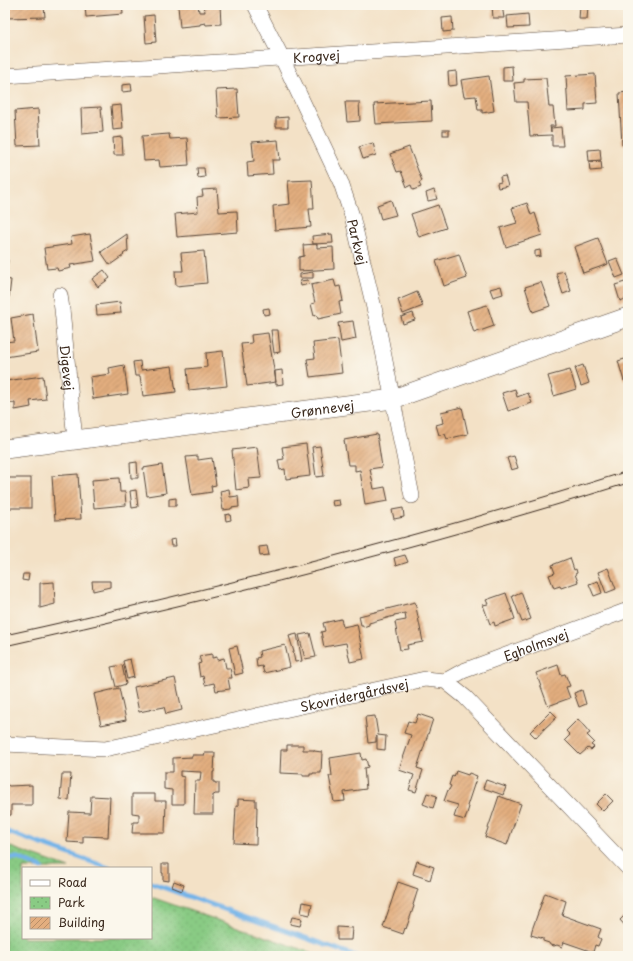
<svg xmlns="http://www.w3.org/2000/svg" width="633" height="961" font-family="'Playpen Sans',sans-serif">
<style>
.park{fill:url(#park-dots);stroke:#627a51}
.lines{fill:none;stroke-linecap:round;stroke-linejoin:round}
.stream{stroke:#74b4e8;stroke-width:5}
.building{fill:url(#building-hatch)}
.minor-casing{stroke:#574537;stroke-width:16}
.tertiary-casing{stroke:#574537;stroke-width:20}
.minor{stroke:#fff;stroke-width:15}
.tertiary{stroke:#fff;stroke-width:19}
.tram{stroke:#3b2a1e;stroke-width:1}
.labels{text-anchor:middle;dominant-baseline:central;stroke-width:4;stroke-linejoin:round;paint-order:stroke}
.street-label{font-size:13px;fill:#3b2a1e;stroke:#fbf7ec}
</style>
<defs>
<pattern id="park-dots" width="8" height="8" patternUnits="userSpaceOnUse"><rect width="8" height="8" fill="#89cb84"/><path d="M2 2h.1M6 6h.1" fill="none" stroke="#77ae72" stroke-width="1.8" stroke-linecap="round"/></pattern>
<pattern id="building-hatch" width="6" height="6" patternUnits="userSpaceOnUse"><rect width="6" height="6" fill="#e3ae7f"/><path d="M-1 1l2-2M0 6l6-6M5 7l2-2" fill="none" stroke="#b98e67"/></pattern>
</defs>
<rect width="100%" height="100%" fill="#fbf7ec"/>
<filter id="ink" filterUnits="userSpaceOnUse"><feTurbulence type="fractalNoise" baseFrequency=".025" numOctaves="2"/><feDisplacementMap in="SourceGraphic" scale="8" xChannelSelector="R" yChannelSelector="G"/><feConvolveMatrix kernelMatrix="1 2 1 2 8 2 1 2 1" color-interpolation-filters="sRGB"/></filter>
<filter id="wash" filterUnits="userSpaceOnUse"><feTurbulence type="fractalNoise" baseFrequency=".012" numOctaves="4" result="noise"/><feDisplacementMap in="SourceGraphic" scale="16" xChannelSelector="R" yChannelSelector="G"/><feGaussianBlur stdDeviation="0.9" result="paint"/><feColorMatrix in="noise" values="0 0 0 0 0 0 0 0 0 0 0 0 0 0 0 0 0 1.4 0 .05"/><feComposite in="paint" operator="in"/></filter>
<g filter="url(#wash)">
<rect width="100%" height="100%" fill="#f3e1c6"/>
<path class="park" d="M5,845L69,868H23V938H151V897L321,956H5Z"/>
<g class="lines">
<g class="stream">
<path d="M5,831L109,868"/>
<path d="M5,858H18L42,868"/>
<path d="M151,883L356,956"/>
</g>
</g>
<g id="blocks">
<g class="building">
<path d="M5,5H41V6H44L45,17L5,18Z"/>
<path d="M85,5H122L123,14L86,17Z"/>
<path d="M189,5H198L199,12H205L204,5H220L221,24L206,25L205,23L200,24V25L180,27L178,6Z"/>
<path d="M492,5H502L504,18H493Z"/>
<path d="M580,6H588L587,19H579Z"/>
<path d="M528,14L529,27L508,28L507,16Z"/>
<path d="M154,15L156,42L146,43L144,16Z"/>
<path d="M452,17L453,31L443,32L442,18Z"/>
<path d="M512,66L513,81H503V67Z"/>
<path d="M456,71L457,85L449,86L448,72Z"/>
<path d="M595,74L597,103L585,104V110L568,111L566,76Z"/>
<path d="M489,76L494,111L482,113V110H478L476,96L464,97L461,80Z"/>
<path d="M546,78L549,107H553L555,126H550L551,132V128L561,127L563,146H552V135L530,136L527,102H516L514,83L524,82V79Z"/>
<path d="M131,84L132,91L122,92V85Z"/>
<path d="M237,89L239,117L218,118L216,90Z"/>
<path d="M628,92V144L622,145L619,93Z"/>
<path d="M431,101L432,121L376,124L374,104Z"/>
<path d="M345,102H359L360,121L347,122Z"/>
<path d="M121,105L123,129L113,130L111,106Z"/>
<path d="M101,107L103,132L82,134L81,108Z"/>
<path d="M38,109L40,145L17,146L15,111Z"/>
<path d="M288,117V127H276V118Z"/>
<rect x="443" y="130" width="6" height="5"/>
<path d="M169,134L170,139L187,138L189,165L160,167L159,160L144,161L142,136Z"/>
<path d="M122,137L123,155H114L113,138Z"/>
<path d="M278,140L280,160H272L273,174L248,176L247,162L254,161L252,142Z"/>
<path d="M373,143L376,155L363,159L359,147Z"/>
<path d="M409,147L422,181L419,183L421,187L413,190L411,185L407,187L401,171L397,172L390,154Z"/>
<path d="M600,149L601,160L589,161L588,150Z"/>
<path d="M601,161L602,170L590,171L589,162Z"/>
<path d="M197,168H204L205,177L198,178Z"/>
<path d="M505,176L508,186L498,188L497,183L501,182L500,177Z"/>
<path d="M312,180L314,209H309L311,227L275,230L273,206L290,204L288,181Z"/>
<path d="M217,189L219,212L237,211L238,232L177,237L175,214L198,212L197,197L203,196L202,190Z"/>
<path d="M434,190L437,199L428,201L426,193Z"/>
<path d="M391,200L396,215L381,219L377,205Z"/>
<path d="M527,203L531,215L535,213L542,235L506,247L500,228L517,223L512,208Z"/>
<path d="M438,205L446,228L419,237L411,214Z"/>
<path d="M90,234L95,261L70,265L71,268L58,271L57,268L47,269L44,248L72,244L71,237Z"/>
<path d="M127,234L128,251L123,254L124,255L110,265L101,252Z"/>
<path d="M332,234L333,243L313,244L312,236Z"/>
<path d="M598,238L608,264L583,273L574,247Z"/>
<path d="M317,244V248L333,247L334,269L299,271V257L304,256L303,245Z"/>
<path d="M540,250L541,256L535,257V251Z"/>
<path d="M204,251L207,283L176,286L175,271H183L181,253Z"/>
<path d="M459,254L467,278L444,286L436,261Z"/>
<path d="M617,258L624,275L616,278L609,261Z"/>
<path d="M5,260H8L6,277H5Z"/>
<path d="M104,270L110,278L98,287L92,279Z"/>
<path d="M564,271L571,291L563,294L556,273Z"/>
<path d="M313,272V278H300V274Z"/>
<path d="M5,279L11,280L9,297L5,296Z"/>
<path d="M308,280L309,284L301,286L300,281Z"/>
<path d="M334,280L336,287L340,286L343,301L339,302L341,314L318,319L317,315L314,316L311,304L315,303L311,285Z"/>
<path d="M628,281V298L620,301L615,285Z"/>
<path d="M541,282L550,306L533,312L525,287Z"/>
<path d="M501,286L503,294L493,297L490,289Z"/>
<path d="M417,292L423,306L403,314L398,300Z"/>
<path d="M120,302L121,313L97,315L96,305Z"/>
<path d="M487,305L494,326L474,333L467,311Z"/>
<path d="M269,308L270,314L264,315L263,309Z"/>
<path d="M413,313L415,320L403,324L401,317Z"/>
<path d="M33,314L38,352L5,357V342L14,341L11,318Z"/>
<path d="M353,321L356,339L341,342L338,323Z"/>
<path d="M271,330H278L280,352L274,353Z"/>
<path d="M268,333L276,382L247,386L241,344L252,343L251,335Z"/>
<path d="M338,340L342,373L310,377L307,359L315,358L313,343Z"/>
<path d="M223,351L227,386L189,390L187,369L207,367L206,353Z"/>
<path d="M628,358V379L624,381L618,361Z"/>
<path d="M140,361L141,370L172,366L176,392L143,396L140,376H135L133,362Z"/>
<path d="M124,365L128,394L93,399L90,377L110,374L109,368Z"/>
<path d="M583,365L589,383L581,386L575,368Z"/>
<path d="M282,370L283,384L276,385L275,371Z"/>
<path d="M570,370L576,389L554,396L548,376Z"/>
<path d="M43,376L46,399L30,401L31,407L15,410V403L5,404V381Z"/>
<path d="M515,389L517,397L528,393L532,403L508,411L502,393Z"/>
<path d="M462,407L468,434L447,439L445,434L439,435L436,425L443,423L441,412Z"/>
<path d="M377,434L382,467L370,469L374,489L385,487L388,501L365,505L360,470L355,471V465H348L344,440Z"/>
<path d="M306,444L310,476L286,479L285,469L280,470L278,460L284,459L282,447Z"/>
<path d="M320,446L324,476L316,477L312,447Z"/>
<path d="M257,447L261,478L248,479L249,488L236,490L232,450Z"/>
<path d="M198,456V460L212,458L216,485L211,486L212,492L192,495L186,457Z"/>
<path d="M514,456L518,468L511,470L507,458Z"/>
<path d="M137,462L138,478H131L130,463Z"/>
<path d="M162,465L166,493L147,496L143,468Z"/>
<path d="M78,474L81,519L55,520L52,476Z"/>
<rect x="7" y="478" width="24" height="30"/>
<path d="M119,478L120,492H125L126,505L94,508L92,480Z"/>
<path d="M229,489L230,497L238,496L239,507L231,508V509L223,510L220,491Z"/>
<path d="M136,490L138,507L132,508L130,491Z"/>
<path d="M176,498V506H169V499Z"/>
<path d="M339,500L340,505L333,506L332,501Z"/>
<path d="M403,508L404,517L394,519L392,510Z"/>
<path d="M230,514L231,520L226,521L225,515Z"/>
<path d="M175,539L176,546H171L170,540Z"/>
<path d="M267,546L269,555L260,556L259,547Z"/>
<path d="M405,555L408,562L396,566L394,558Z"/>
<path d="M570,558L574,570L576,569L577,573L575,574L578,582L561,588L560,586L554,588L549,575L555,573L552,565Z"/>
<path d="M608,568L616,589L606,593L598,572Z"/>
<path d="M23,574H29L28,581L22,580Z"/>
<path d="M92,581H110V587L93,591Z"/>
<path d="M598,581L602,593L594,596L589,584Z"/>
<path d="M54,582L55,604L40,608V583Z"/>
<path d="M521,592L531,619L522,622L512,596Z"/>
<path d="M506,593L515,619L495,626L494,622L490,624L483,605L488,604L486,600Z"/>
<path d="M415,602L423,642L407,645L408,649L400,650L395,622L406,620L405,613L394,615V616L369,623V625L363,627V625H361L359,616Z"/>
<path d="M341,619L343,627L357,624L364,659L350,662L346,643L324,647L321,632L325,631L323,623Z"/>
<path d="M310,633L316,657L305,659L299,635Z"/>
<path d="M297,634L302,661L295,662L293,652H294L289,636Z"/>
<path d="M285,645L290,667L264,673L262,666L257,667L256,658L260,657L259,651Z"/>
<path d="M237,646L243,673L235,675L229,648Z"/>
<path d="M212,654V658L217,657V660L224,658L226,668H230L232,678H228L230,689L216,691L214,683L205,685L203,676L200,677L198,664L201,663L199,656Z"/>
<path d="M130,659L134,677L127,679L123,661Z"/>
<path d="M122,665L126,684L116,687L111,667Z"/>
<path d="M558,665L561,675L565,674L570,686L566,687L570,698L548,706L536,673Z"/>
<path d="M175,678L182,710L166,714L164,707L139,712L134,687Z"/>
<path d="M119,688L126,720L101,725L94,694Z"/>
<path d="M582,690L586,704L579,707L574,693Z"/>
<path d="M551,711L557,717L545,728L536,738L530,732Z"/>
<path d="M418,714L433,719L417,768L423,770L416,792L409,790L414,775L399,770L411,735L404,733L408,721L415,723Z"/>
<path d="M375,716L378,735L386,736L385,750L377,749V736L376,737V742L368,743L365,717Z"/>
<path d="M578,719L590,733L587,735L594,742L591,745L594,747L591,750L588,748L580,755L565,740L570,735L566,731Z"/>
<path d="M287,745H303V750H314V751L322,752L321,773H313V774H310V776H303V774L280,773L281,750H287Z"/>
<path d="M204,753H215L214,772H213V782H215V783H219V794H215L214,795H213V814H194L195,781H200L201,772L180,771V776L184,777V804H172V790L164,789V772H173V758L192,757V755H205Z"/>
<path d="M361,753L362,760L366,759L368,767L364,768L366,789L344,792L345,801L334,802L329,776H332L330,758Z"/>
<path d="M456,771L468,775L469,773L477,776L467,806L469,807L465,820L454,817L458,805L444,801L448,790H449L451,786L449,785L452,776L454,777Z"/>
<path d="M62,774H71L69,800L60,799Z"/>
<path d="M486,780L506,787L503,795L483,788Z"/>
<path d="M5,783L9,786L32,785V805H11V815L5,816Z"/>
<path d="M427,793L437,796L433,808L423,804Z"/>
<path d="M132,794H155V801H166L165,833H132L133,822H139V814L132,813Z"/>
<path d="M606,794L613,801L603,811L596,804Z"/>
<path d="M91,796L110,797L108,837L83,836V843L67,842L69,812L90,813Z"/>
<path d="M499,796L521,804L507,845L485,837Z"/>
<path d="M238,799L256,800V807H257L256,844L234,843L236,806H238Z"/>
<path d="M417,861L434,867L430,880L413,874Z"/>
<path d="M162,864H169V881L163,880V873H162Z"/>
<path d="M174,881L184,885L182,891L172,887Z"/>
<path d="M398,882L418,889L413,905L414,906L406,929L405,928L403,934L383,927Z"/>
<path d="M545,893L566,901L562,915L601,929L598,937L601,939L598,946L595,945L593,952L564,942L562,947L557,945L554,946L550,945L549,943L543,941V938L542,937L541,938L531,935L532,930Z"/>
<path d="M303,902L312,904L310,915L301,913Z"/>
<path d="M628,912V929L620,920Z"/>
<path d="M292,917L302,919L300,926L290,924Z"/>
<path d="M337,927L352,928L351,940H337Z"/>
</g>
</g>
</g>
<g filter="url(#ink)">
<use href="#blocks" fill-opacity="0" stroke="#574537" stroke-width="1"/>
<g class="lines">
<defs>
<g id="minor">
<path id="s1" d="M255,5L282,58L341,183L352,216L376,316L412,496"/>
<path id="s2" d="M5,76L628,35"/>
<path id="s3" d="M60,295L62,309L75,440"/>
<path id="s4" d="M445,681L463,671L628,610"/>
<path id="s5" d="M5,744L105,749L425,679L445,681L465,697L628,868"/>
</g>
<g id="tertiary">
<path id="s6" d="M5,449L393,399L628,317"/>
</g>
</defs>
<use href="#minor" class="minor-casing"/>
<use href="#tertiary" class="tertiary-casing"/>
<use href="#minor" class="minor"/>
<use href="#tertiary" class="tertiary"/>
<g class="tram">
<path d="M5,635C215,589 423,536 628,471"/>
<path d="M5,646C215,599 423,547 628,483"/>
</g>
</g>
</g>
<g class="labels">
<g class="street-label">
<text stroke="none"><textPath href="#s2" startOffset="312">Krogvej</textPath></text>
<text stroke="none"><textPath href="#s1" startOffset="259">Parkvej</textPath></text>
<text stroke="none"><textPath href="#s3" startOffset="73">Digevej</textPath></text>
<text stroke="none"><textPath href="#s6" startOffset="320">Grønnevej</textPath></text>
<text stroke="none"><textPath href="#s4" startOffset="98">Egholmsvej</textPath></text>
<text stroke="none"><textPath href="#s5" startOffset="355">Skovridergårdsvej</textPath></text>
</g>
</g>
<rect width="633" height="961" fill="none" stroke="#fbf7ec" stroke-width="20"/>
<rect x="22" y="867" width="130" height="72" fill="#fbf7ec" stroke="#aea59a"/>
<rect x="30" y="880" width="20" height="6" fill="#ffffff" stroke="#aea59a"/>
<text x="58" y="887" font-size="12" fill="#3b2a1e">Road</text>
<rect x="30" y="897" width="20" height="12" fill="url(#park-dots)" stroke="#aea59a"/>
<text x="58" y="907" font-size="12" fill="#3b2a1e">Park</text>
<rect x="30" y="917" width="20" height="12" fill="url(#building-hatch)" stroke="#aea59a"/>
<text x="58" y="927" font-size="12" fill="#3b2a1e">Building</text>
</svg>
